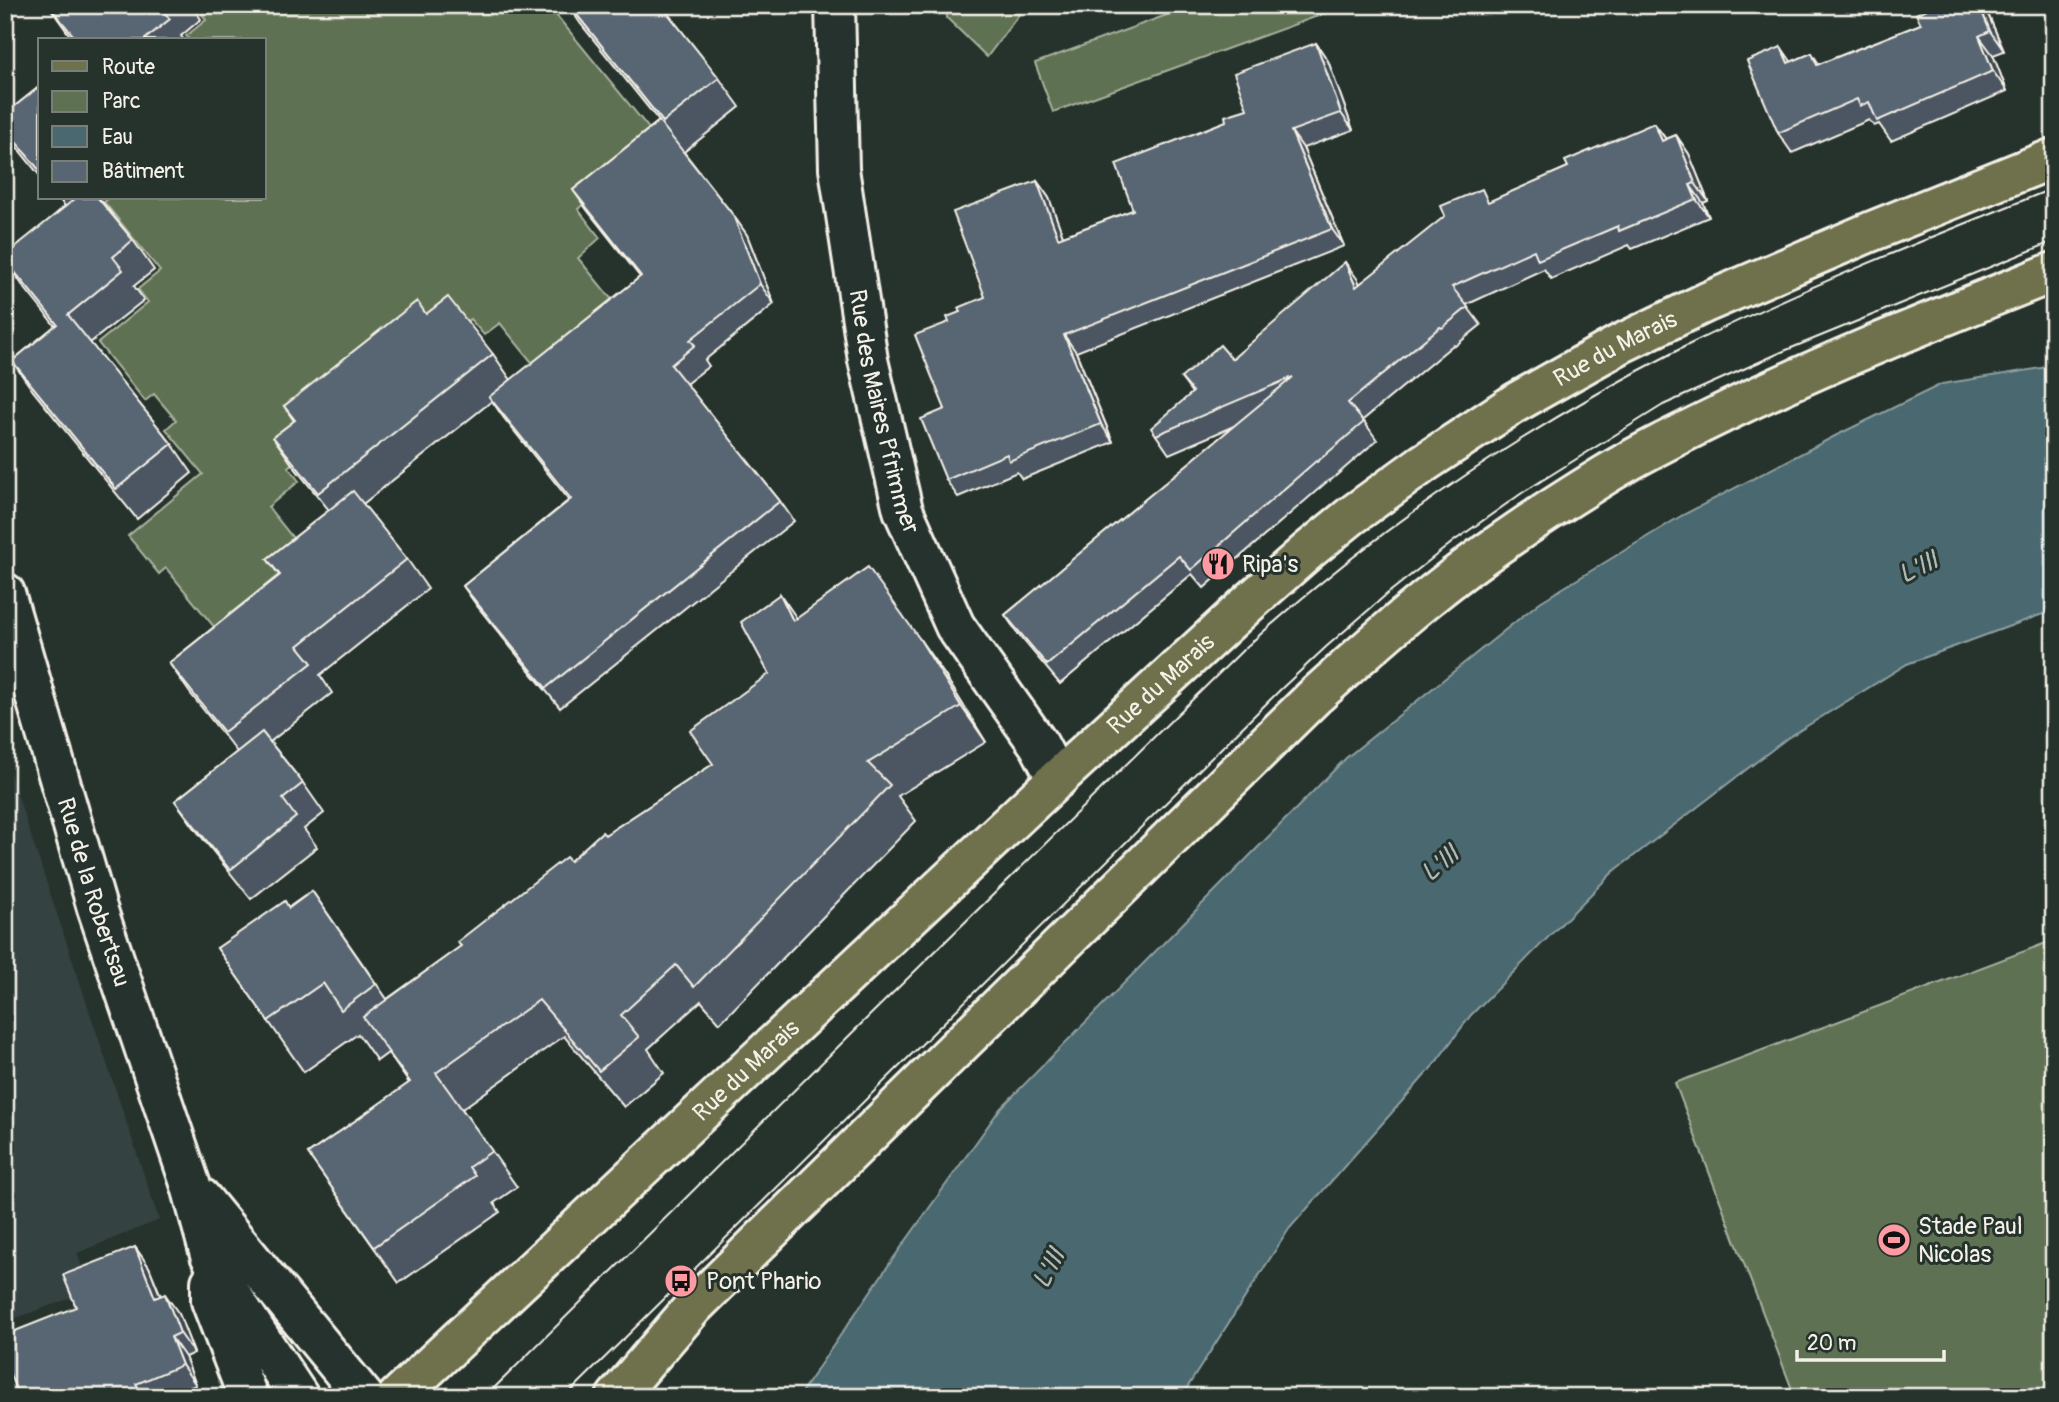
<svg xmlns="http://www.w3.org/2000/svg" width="2059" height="1402" font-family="Pangolin,sans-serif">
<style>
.built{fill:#354242}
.green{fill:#5f7153;stroke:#aab19e;stroke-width:2}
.water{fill:#4a6870;stroke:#8e9fa0;stroke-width:2}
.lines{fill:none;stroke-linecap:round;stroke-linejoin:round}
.street-casing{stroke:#f4f1e8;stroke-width:44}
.secondary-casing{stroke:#f4f1e8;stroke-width:44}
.primary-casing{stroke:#f4f1e8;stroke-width:44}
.street{stroke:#26332d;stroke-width:38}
.secondary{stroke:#26332d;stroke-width:38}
.primary{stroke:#6e714b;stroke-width:38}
.tram{stroke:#f4f1e8;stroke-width:2}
.wall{fill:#4c5762;stroke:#f4f1e8;stroke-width:2}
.shaded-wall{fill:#3e4750;stroke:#f4f1e8;stroke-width:2}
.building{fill:#586572;stroke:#f4f1e8;stroke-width:2}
.labels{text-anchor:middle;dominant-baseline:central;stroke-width:6;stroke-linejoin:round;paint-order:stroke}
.street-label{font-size:24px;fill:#f4f1e8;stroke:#26332d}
.poi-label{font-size:24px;fill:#f4f1e8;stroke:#26332d;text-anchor:start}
.water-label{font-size:26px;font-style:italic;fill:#b0bab8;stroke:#26332d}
</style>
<rect width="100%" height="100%" fill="#26332d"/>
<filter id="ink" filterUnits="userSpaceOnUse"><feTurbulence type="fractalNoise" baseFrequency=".0143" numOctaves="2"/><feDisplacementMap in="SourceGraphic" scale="14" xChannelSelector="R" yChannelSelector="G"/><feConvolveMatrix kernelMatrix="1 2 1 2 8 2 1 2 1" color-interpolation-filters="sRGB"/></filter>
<g filter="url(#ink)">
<path class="built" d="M5,758L159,1220L77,1253L90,1291L5,1322Z"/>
<g class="green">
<path d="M212,5H548L660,142L578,209L600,238L578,258L622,312L543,376L500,323L484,335L470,319L288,467L299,481L268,507L313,563L233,650L166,568L159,574L128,536L203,474L166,429L176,420L154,394L145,401L98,343L148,302L138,289L160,271L104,202L109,198H264V40H190L186,36L206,20L202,14Z"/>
<path d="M946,5H1026L987,57L947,18Z"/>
<path d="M1194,5H1348L1053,112L1035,63Z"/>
<path d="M2054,940V1397H1795L1675,1083Z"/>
</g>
<path class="water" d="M2054,366V612L2040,615L1907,664L1786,739L1613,872L1471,1015L1433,1066L1289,1229L1181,1397H798L890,1263L1000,1109L1346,758L1540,602L1681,516L1835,436L1942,384Z"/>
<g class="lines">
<defs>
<g id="street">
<path id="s1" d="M835,5L839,169L868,360L903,510L955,626L1039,745L1057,779"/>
</g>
<g id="secondary">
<path id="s2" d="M5,593L97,908L191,1186L210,1255L229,1291L299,1397"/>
<path d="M201,1198L364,1397"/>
<path d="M211,1282V1301L248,1397"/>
</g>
<g id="primary">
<path id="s3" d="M397,1397L1057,779L1251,601L1309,550L1351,516L1424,463L1515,403L1620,344L1707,302L1870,232L2054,158"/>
<path d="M616,1397L694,1306L1315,696C1354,661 1393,625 1435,592C1488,549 1547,511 1605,475C1644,451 1686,431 1727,411C1834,359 1944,316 2054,272"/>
</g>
</defs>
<use href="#street" class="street-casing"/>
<use href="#secondary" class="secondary-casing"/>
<use href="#primary" class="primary-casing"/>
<use href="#street" class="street"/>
<use href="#secondary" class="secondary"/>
<use href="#primary" class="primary"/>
<g class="tram">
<path d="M485,1397L858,1027L1244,649C1376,529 1525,428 1684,347C1804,287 1929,238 2054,188"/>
<path d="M565,1397L1280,690L1326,647L1387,594L1454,541L1522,493L1663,405L1784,351L2054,241"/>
</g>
</g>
<g class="wall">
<path d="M48,5H191L201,19L181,36L184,40H73Z"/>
<path d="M568,5H661L719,78L740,107L684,152L733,215L747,235L774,304L705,360L709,366L686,384L780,501L794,521L560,708L477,606L463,586L569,500L503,417L492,401L363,504L407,559L428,589L320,675L332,693L270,742L303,783L324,813L304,829L317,847L251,899L196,830L175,801L237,752L190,693L169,663L279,575L267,559L329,510L294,467L273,437L294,421L284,406L426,314L493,354L511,380L640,277L587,210L573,190L659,121L580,23Z"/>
<path d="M1935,5H2004L1987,12L2004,51L1993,55L2007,91L1891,141L1879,124L1874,126L1869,120L1792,153L1778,133L1781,47L1791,62L1812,53L1819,64L1921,24Z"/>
<path d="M1316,43L1328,61L1353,130L1303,148L1344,246L1076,352L1113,442L1022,479L1017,472L958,497L946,480L945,409L949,322L960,312L985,297L1037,181L1049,198L1063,236L1133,210L1226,121L1247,109Z"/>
<path d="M40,86V176L19,150L5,131V114Z"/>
<path d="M1654,123L1666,139L1676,135L1689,154L1708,201L1703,203L1709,217L1632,249L1629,245L1551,279L1544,269L1466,305L1481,325L1455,346L1453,345L1363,420L1377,440L1330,481L1329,480L1204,588L1192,574L1060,684L1018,634L1005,615L1234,426L1169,454L1156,435L1192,393L1181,378L1232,359L1358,280L1359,284L1491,201L1568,167Z"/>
<path d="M58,198H99L133,240L154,270L134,286L144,300L90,343L172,444L192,473L137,519L33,391L12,361L55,326L23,286L5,260L65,206Z"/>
<path d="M780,594L796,618L944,674L986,742L898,796L916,821L720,1023L701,1001L648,1049L664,1073L624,1107L564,1036L462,1109L517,1187L494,1203L500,1212L399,1283L308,1154L409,1083L388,1053L377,1061L358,1034L304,1072L217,948L289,907L312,891L387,999L461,946L605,835L713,764L769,674Z"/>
<path d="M135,1247L149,1267L161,1296L179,1314L194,1353L185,1357L196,1385L167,1397H19L76,1307Z"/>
</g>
<g class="shaded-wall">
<path d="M1979,5H1982L1987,12L2004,51L1990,31Z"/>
<path d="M1979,36L1993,55L2007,91L1993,71Z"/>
<path d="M1316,43L1328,61L1353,130L1341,113Z"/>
<path d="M1781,47L1795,67L1788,63Z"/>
<path d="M1654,123L1667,141H1662Z"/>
<path d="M1291,131L1303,148L1344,246L1332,229Z"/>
<path d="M1676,135L1689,154L1708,201L1695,183Z"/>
<path d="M1037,181L1049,198L1070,255L1058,238Z"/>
<path d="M1690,185L1703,203L1709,217L1696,199Z"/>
<path d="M733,215L747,235L774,304L760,284Z"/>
<path d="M1345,262L1358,280L1368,305L1356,287Z"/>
<path d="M1064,335L1076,352L1113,442L1101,424Z"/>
<path d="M780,594L805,630L793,621Z"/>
<path d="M919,638L944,674L986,742L961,706Z"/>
<path d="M135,1247L149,1267L169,1318L155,1298Z"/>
<path d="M165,1294L179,1314L194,1353L180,1333Z"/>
<path d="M171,1337L185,1357L196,1385L182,1365Z"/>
<path d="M136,1384L145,1397H141Z"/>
</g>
<g class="building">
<path d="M48,5H161L159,6L170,19L144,40H77Z"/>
<path d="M569,5H661L719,78L663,122Z"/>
<path d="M1935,5H1979L1990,31L1979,36L1993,71L1877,121L1869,102L1860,106L1857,99L1778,133L1747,61L1781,47L1788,63L1812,53L1817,65L1921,24L1916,14Z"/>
<path d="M1316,43L1341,113L1291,131L1332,229L1064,335L1101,424L1009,461L1007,454L946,480L921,419L945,409L915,335L949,322L947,317L960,312L958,308L985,297L953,212L1037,181L1058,238L1133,210L1116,164L1226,121L1225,116L1247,109L1234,73Z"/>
<path d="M40,86V171L5,129V114Z"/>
<path d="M659,121L733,215L760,284L690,340L695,345L671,365L780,501L546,688L463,586L571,499L489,397L641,276L573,190Z"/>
<path d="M1654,123L1662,141L1676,135L1695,183L1690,185L1696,199L1619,231L1618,226L1538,260L1534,250L1452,287L1468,307L1442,328L1440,327L1348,403L1364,422L1317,462L1316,461L1191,570L1179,556L1047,665L1005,615L1293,377L1156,435L1151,428L1193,392L1181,378L1220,345L1232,359L1345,262L1356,287L1445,216L1441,206L1482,189L1488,202L1568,167L1565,161Z"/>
<path d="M76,198H98L133,240L113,257L123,270L68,315L172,444L116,489L12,361L57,324L5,260V255Z"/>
<path d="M448,297L493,354L318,493L273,437L295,420L284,406L417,301L426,314Z"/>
<path d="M353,491L407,559L298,646L312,663L224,732L169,663L280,575L267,559Z"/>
<path d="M868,567L919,638L961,706L868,763L890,785L694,987L676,965L621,1015L639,1037L599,1071L539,1000L436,1073L492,1151L469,1167L475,1176L374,1247L308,1154L410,1082L363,1017L461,946L457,942L566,857L570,861L602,832L605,835L713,764L690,731L769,674L741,622L780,594L793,621Z"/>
<path d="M262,732L303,783L283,799L296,817L230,870L175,801Z"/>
<path d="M312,891L376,984L341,1010L323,983L268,1021L217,948L285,901L289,908Z"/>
<path d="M135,1247L155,1298L165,1294L180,1333L171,1337L182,1365L136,1384L141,1397H19L5,1362V1335L76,1307L63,1275Z"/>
</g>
</g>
<defs>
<symbol id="restaurant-disc" viewBox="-11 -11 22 22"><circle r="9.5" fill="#ff9aa2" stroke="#26332d"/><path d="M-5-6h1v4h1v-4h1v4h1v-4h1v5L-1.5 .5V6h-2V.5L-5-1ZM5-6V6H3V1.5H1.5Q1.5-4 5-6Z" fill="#111"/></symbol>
<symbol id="stadium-disc" viewBox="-11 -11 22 22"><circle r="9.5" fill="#ff9aa2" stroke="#26332d"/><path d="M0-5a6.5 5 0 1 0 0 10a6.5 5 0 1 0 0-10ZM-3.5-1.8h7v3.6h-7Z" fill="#111"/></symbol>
<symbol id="bus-disc" viewBox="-11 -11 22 22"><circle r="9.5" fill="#ff9aa2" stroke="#26332d"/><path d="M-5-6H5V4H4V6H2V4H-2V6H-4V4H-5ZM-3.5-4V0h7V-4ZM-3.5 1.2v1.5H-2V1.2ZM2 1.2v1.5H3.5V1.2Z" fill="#111"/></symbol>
</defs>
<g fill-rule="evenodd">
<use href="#restaurant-disc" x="1199" y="545" width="38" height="38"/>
<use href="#stadium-disc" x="1875" y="1221" width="38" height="38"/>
<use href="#bus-disc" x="662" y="1262" width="38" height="38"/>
</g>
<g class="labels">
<g class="street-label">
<text stroke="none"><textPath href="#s3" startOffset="1612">Rue du Marais</textPath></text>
<text stroke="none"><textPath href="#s1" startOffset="411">Rue des Maires Pfrimmer</textPath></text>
<text stroke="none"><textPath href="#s3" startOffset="1045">Rue du Marais</textPath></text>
<text stroke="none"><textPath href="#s2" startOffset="312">Rue de la Robertsau</textPath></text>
<text stroke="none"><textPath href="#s3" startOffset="478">Rue du Marais</textPath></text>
</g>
<g class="poi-label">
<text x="1242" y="564">Ripa's</text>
<text x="1918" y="1226">Stade Paul<tspan x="1918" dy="28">Nicolas</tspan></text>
<text x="706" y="1281">Pont Phario</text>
</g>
<g class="water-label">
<text transform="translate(1918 568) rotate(-26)">L'Ill</text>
<text transform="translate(1440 864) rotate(-40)">L'Ill</text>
<text transform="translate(1049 1269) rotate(-62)">L'Ill</text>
</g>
</g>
<rect width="2059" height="1402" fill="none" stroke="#26332d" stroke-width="28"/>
<rect x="14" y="14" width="2031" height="1374" fill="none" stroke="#f4f1e8" stroke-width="2.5" filter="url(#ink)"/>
<rect x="38" y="38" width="228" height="161" fill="#26332d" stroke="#787f78" stroke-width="2"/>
<rect x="52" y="61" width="35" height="10" fill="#6e714b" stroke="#787f78" stroke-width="2"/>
<text x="102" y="74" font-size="21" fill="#f4f1e8">Route</text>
<rect x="52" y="91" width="35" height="21" fill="#5f7153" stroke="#787f78" stroke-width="2"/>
<text x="102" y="108" font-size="21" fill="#f4f1e8">Parc</text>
<rect x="52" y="126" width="35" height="21" fill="#4a6870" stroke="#787f78" stroke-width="2"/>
<text x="102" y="144" font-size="21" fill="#f4f1e8">Eau</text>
<rect x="52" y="161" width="35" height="21" fill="#586572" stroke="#787f78" stroke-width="2"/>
<text x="102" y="178" font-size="21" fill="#f4f1e8">Bâtiment</text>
<path d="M1797 1350v10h147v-10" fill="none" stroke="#f4f1e8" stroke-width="3.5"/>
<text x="1807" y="1350" font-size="21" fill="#f4f1e8" stroke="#26332d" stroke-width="5" paint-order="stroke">20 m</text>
</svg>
